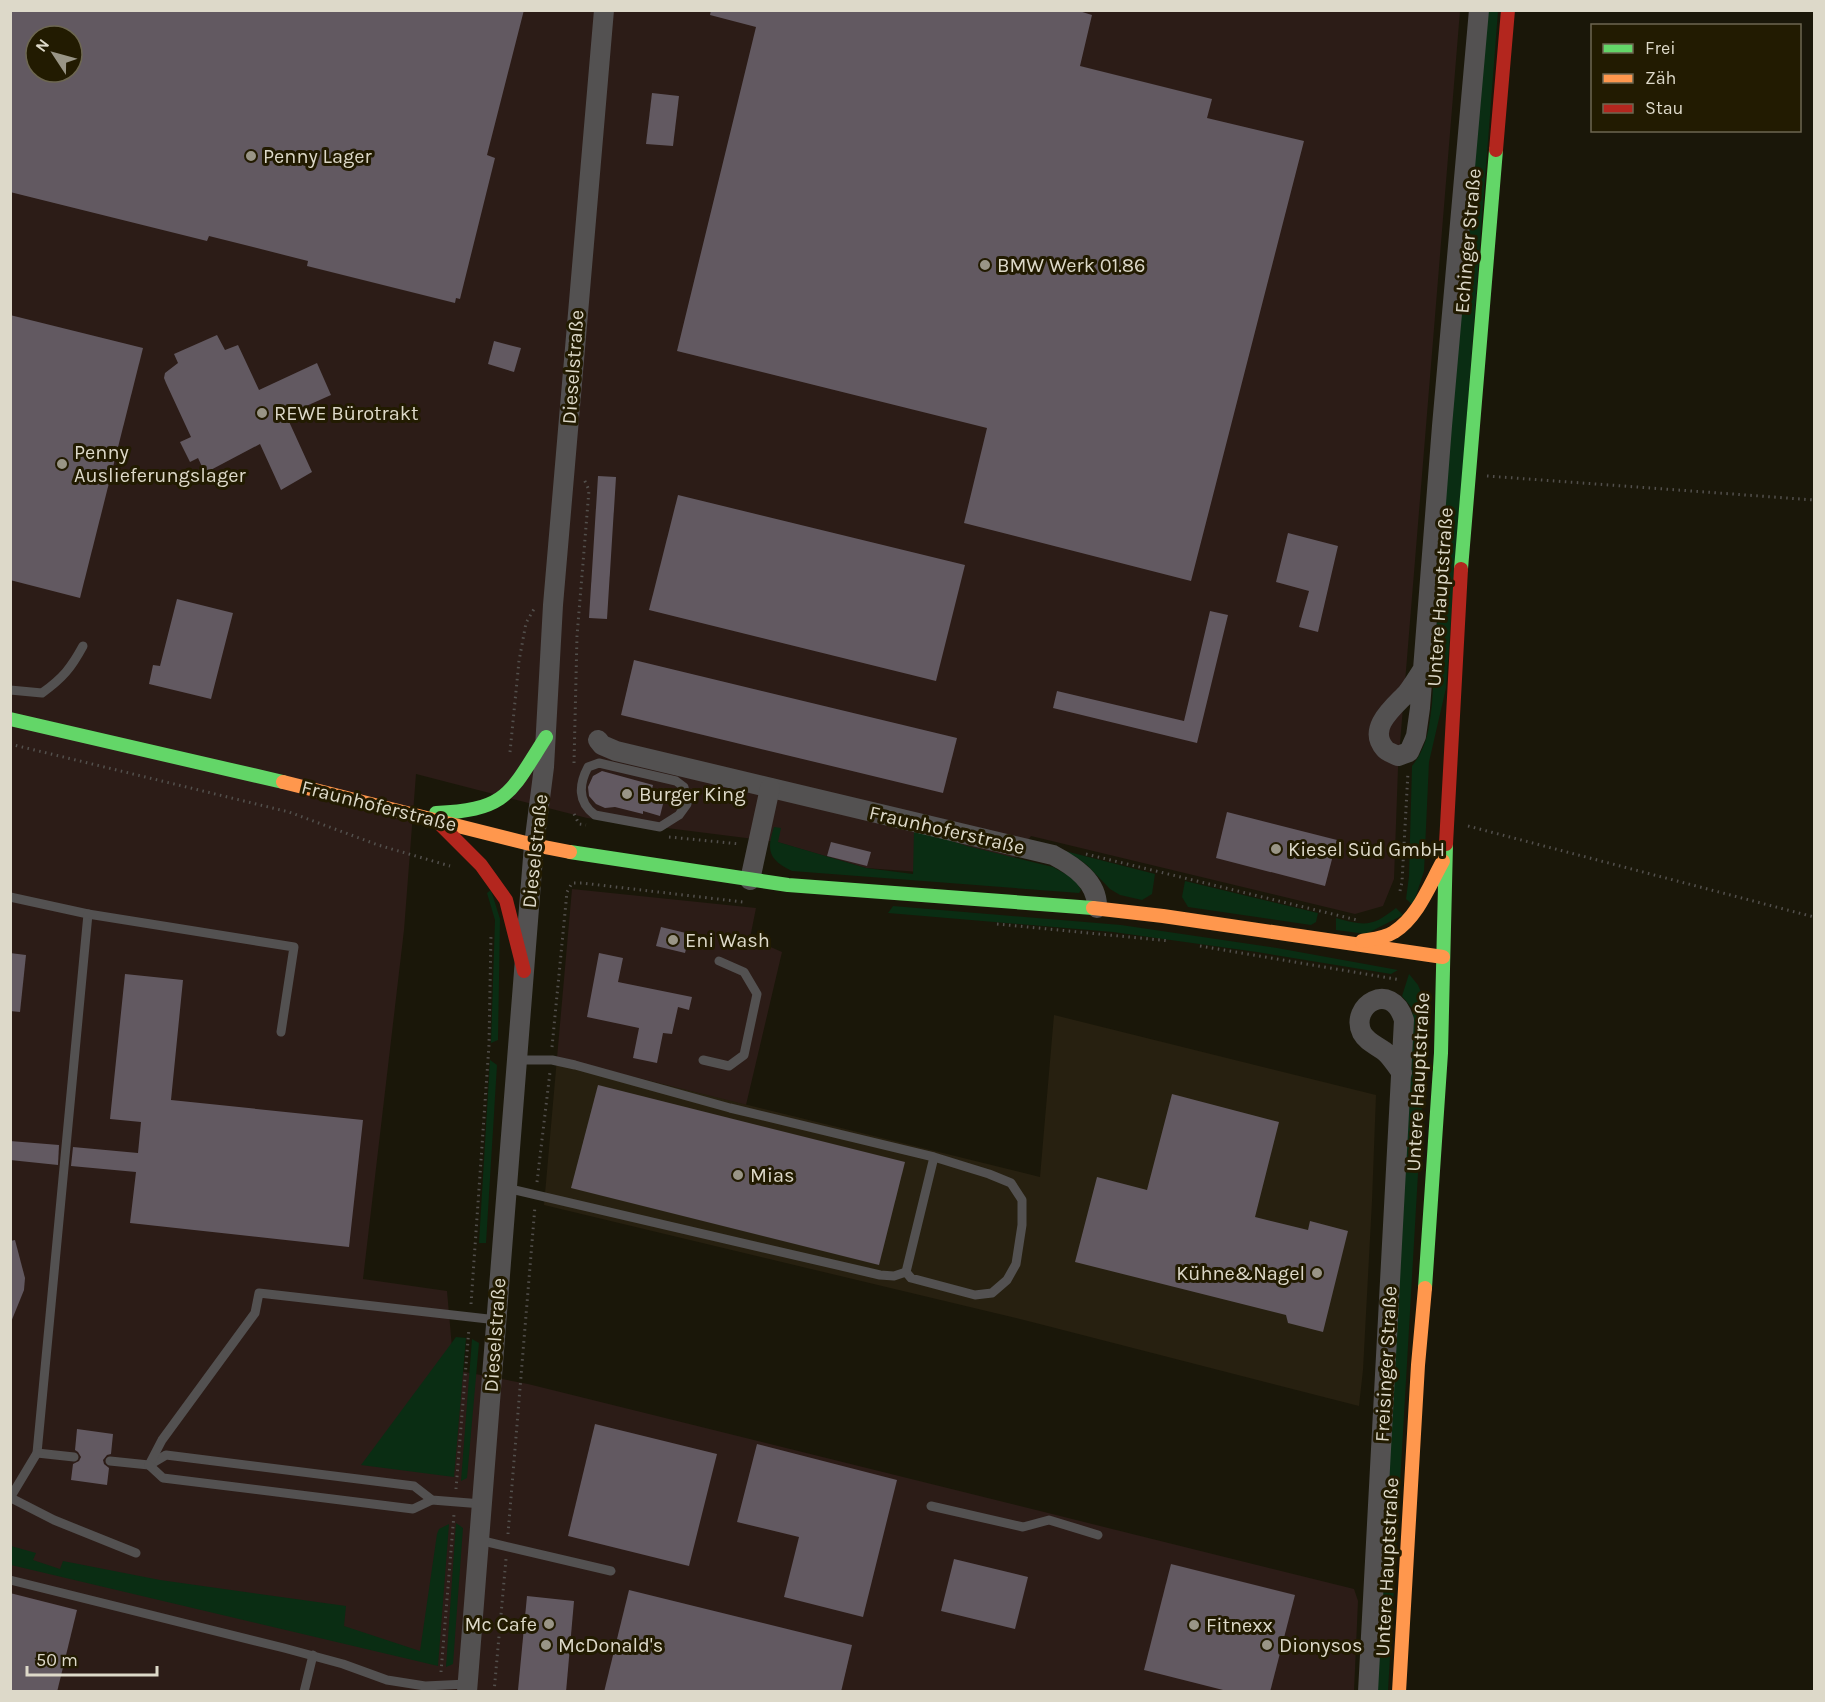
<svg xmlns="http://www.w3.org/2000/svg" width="1825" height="1702" font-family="Karla,sans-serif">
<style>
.commercial{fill:#2c1c17;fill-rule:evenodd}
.industrial{fill:#272010}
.green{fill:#0a2d13}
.building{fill:#625961;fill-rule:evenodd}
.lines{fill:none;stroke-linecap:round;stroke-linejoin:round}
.path{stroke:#53504d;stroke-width:3;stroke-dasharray:1.5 4.5;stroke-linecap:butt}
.lane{stroke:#535151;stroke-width:9}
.street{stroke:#535151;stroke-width:20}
.fast{stroke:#63d668;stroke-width:14}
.slow{stroke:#ff974d;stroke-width:14}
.jam{stroke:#b3261e;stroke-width:14}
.poi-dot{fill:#999586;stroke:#221b01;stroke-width:2}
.labels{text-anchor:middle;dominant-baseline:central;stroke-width:6;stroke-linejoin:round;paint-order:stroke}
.poi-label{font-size:20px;fill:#ddd9c9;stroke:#221b01;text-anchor:start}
.street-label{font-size:20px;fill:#ddd9c9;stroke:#221b01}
</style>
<rect width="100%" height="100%" fill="#1a1709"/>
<g class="commercial">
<path d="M11,11H1460L1398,768L1394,879L1383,906L1355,914L1031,836L999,878L866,868L777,842L587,818L416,774L404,930L363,1279L447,1291L454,1370L528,1384L1354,1589L1358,1601L1354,1691L11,1692ZM36,36H72V72H36Z"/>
<path d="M572,889L756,908L750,938L782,952L746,1105L557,1058Z"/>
</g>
<path class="industrial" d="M1054,1015L1376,1095L1372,1201L1363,1370L1359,1406L1028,1321L544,1205L557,1058L1040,1177Z"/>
<g class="green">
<path d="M1488,11H1498L1446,688L1429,762L1424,871L1413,905L1406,899L1409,876L1412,766C1428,746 1429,727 1432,704L1444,503Z"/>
<path d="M774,827L781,828L778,842L866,868L913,874L914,829L967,846L1053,867L1069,876L1077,883L1081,890L1079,893L792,871C769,860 766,851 774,827Z"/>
<path d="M1061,850L1155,874L1152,894L1142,900L1120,895L1110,889L1087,865L1076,857Z"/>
<path d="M1185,881L1318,913L1316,922L1311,925L1188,907L1182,897Z"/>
<path d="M491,890L500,919L498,1040L491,1043L495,920L487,893Z"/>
<path d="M893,906L1121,925L1277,948L1398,970L1391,974L1257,952L1113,932L888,913Z"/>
<path d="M1396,908L1403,915L1366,934L1336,930V918C1365,926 1372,927 1396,908Z"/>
<path d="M1409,974L1418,985L1425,1002L1424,1070L1388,1691L1377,1692L1413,1018L1412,1008L1402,996Z"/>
<path d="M490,1060L497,1065L486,1243H479Z"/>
<path d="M456,1337L466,1338L454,1477L361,1465Z"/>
<path d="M472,1339L479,1343L467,1478L461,1481Z"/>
<path d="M456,1523L463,1528L453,1664L446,1667Z"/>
<path d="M449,1524L438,1666L11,1565V1546L36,1553L33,1560L60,1569L63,1561L160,1580L346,1606L344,1626L420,1651L437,1534L439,1529Z"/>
</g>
<g class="building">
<path d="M10,10H524L487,155L495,158L460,299L456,298L455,303L307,266L308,261L209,236L207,241L10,192ZM36,36H72V72H36Z"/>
<path d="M711,10H1076L1092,15L1080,66L1212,99L1207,118L1304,141L1191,581L964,523L987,428L677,351L756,27L710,15Z"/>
<path d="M652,93L679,96L673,146L646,144Z"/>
<path d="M10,315L143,348L80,598L10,580Z"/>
<path d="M217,335L225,350L238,345L259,390L317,363L331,395L286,415L312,472L281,490L260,444L205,473L198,458L190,462L180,442L191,437L166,383L164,378L165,373L178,363L174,354Z"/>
<path d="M494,341L521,348L514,372L488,364Z"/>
<path d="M598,476L616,477L607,619L589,618Z"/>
<path d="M678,495L965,565L936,681L649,610Z"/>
<path d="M1288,533L1338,546L1318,632L1299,627L1309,591L1276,582Z"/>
<path d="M177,599L233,613L211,699L149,684L153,665L160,666Z"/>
<path d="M1210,611L1228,615L1197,743L1053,708L1057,691L1184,721Z"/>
<path d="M634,660L957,738L943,793L621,715Z"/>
<path d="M602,771L653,785L652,789L666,792L660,816L643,811V814L615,807L605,808L596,804L589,796L588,787L593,776Z"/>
<path d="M1227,812L1337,840L1325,886L1216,858Z"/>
<path d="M831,842L871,852L867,866L827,856Z"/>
<path d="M661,927L690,934L685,953L656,946Z"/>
<path d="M10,953L26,955L20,1012L10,1011Z"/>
<path d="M599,953L623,958L618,982L692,997L689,1010L678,1007L672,1034L663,1033L657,1063L633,1058L639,1028L587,1017Z"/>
<path d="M125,974L183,980L171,1100L363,1120L349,1247L130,1223L136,1172L71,1166L73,1147L138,1153L141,1122L110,1119Z"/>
<path d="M598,1085L905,1162L879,1265L571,1188Z"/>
<path d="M1172,1094L1279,1122L1255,1217L1308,1230L1310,1221L1348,1231L1323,1332L1288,1323L1286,1315L1075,1262L1097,1177L1147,1190Z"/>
<path d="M10,1141L59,1145L58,1165L10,1160Z"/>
<path d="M15,1240L25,1278L24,1290L11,1322L10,1241Z"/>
<path d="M595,1424L717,1454L689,1566L568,1536Z"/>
<path d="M77,1429L113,1434L111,1454L107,1455L103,1460L104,1464L109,1468L107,1485L71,1480L73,1464L79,1461L81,1457L78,1452L75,1450Z"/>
<path d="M757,1444L897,1480L863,1617L784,1597L799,1537L737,1522Z"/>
<path d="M954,1559L1028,1577L1015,1629L941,1611Z"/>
<path d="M1171,1564L1295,1595L1270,1692H1231L1144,1670Z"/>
<path d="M629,1590L852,1645L841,1692H604Z"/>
<path d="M10,1593L77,1610L57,1692H10Z"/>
<path d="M527,1596L574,1601L566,1692L518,1690Z"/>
</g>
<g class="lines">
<g class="path">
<path d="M1487,476L1814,500"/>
<path d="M10,744L289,812L378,845L450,866"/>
<path d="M510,752L519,661L526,623L534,609"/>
<path d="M574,763L577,636L589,490L583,477"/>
<path d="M574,814L579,824L586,825"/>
<path d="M1468,826L1814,917"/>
<path d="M669,837L740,844"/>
<path d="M1086,854L1357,920"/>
<path d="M1400,891L1402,882L1408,772"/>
<path d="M997,924L1170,941"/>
<path d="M1200,946L1401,980"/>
<path d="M552,1047L567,892L572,883H582L743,902"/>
<path d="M537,1182L550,1072"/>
<path d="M471,1304L489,1045L491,933"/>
<path d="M456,1489L469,1328"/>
<path d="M508,1534L535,1206"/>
<path d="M441,1672L454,1514"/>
<path d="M494,1692L506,1559"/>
</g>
<g class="lane">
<path d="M10,690L42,693C63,678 71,668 83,646"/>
<path d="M599,763L676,781L684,787L687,804L679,815L660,827L595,815C577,802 579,784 588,767Z"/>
<path d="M10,897L88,914L37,1453L10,1498"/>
<path d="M88,914L294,947L281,1032"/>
<path d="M517,1060H552L575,1065L730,1108L934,1157L989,1174L1011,1183L1022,1200V1225L1016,1264L1007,1280L992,1293L975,1295L911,1278L906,1272L934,1157"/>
<path d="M703,1060L729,1066L744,1055L757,994L744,972L719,961"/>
<path d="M506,1188L880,1275L894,1276L906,1272"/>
<path d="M37,1453L74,1457"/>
<path d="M110,1461L149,1465L166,1455L414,1486L432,1500L482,1504"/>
<path d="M149,1465L162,1440L255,1313L259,1293L497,1320"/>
<path d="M149,1465L163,1478L413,1509L432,1500"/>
<path d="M11,1498L54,1520L136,1553"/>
<path d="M931,1506L1023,1527L1049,1520L1098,1535"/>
<path d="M479,1540L611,1571"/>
<path d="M10,1580L284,1648L343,1664L387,1680L425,1686L467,1684"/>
<path d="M304,1692L313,1655"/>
</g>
<g class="street">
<path d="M1423,669C1418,677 1413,685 1407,693C1395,706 1366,728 1385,749C1387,752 1394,754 1398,756L1409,752L1416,736L1420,708L1442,426L1479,10"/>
<path d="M598,740L602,745L616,751L1053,855C1074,866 1098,882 1097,908"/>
<path d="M750,880L770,788"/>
<path d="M467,1692L534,845L544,767L553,605L604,10"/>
<path d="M1368,1692L1404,1020C1391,979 1349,1006 1362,1033C1367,1042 1376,1045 1384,1051C1391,1056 1396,1066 1402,1073"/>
</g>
<g class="fast">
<path d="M1461,569L1496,150"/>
<path d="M10,719L283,782"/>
<path d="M436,813C508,810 510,793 546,737"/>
<path d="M570,852L788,885L1093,908"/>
<path d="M1425,1288L1441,1053L1446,844"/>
</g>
<g class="slow">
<path d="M283,782L534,845L570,852"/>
<path d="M1093,908L1163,916L1443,957"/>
<path d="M1362,941C1373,939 1385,938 1394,932C1418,917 1430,884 1443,861"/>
<path d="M1399,1692L1418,1365L1425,1288"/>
</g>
<g class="jam">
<path d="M1496,150L1508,10"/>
<path d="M437,821L481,865L506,900L524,971"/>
<path d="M1446,844L1461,569"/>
</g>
</g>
<g class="poi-dot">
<circle cx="251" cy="156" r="6"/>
<circle cx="985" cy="265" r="6"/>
<circle cx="262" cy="413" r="6"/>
<circle cx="62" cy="464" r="6"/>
<circle cx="627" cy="794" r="6"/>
<circle cx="1276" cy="849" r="6"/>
<circle cx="673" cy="940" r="6"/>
<circle cx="738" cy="1175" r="6"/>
<circle cx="1317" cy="1273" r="6"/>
<circle cx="549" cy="1624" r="6"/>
<circle cx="1194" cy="1625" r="6"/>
<circle cx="546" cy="1645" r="6"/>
<circle cx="1267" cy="1645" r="6"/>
</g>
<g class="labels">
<g class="poi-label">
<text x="263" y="156">Penny Lager</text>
<text x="997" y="265">BMW Werk 01.86</text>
<text x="274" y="413">REWE Bürotrakt</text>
<text x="74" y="452">Penny<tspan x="74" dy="23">Auslieferungslager</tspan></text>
<text x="639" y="794">Burger King</text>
<text x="1288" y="849">Kiesel Süd GmbH</text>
<text x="685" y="940">Eni Wash</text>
<text x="750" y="1175">Mias</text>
<text x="1305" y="1273" text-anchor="end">Kühne&amp;Nagel</text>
<text x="537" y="1624" text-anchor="end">Mc Cafe</text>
<text x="1206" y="1625">Fitnexx</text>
<text x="558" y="1645">McDonald's</text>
<text x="1279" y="1645">Dionysos</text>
</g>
<g class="street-label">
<text transform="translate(1468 241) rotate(-85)">Echinger Straße</text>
<text transform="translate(573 367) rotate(-86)">Dieselstraße</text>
<text transform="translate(1440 597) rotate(-86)">Untere Hauptstraße</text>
<text transform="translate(379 806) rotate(14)">Fraunhoferstraße</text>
<text transform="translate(947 830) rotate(13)">Fraunhoferstraße</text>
<text transform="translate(535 851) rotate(-84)">Dieselstraße</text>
<text transform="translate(1418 1082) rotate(-87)">Untere Hauptstraße</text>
<text transform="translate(495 1335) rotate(-86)">Dieselstraße</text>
<text transform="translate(1386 1364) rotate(-87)">Freisinger Straße</text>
<text transform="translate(1387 1567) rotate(-87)">Untere Hauptstraße</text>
</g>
</g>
<rect width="1825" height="1702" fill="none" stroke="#ddd9c9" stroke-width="24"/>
<rect x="1591" y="24" width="210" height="108" fill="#221b01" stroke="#6d6751" stroke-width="1.5"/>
<rect x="1603" y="44" width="30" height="9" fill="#63d668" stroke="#6d6751" stroke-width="1.5"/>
<text x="1645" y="54" font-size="18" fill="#ddd9c9">Frei</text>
<rect x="1603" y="74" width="30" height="9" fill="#ff974d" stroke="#6d6751" stroke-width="1.5"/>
<text x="1645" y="84" font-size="18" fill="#ddd9c9">Zäh</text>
<rect x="1603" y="104" width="30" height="9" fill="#b3261e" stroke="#6d6751" stroke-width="1.5"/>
<text x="1645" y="114" font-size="18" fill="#ddd9c9">Stau</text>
<g transform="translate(54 54) rotate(306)"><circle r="28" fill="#221b01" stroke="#6d6751" stroke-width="1.5"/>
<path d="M0-4.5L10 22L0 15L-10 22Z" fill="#999586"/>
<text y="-9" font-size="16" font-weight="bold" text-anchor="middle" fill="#ddd9c9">N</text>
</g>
<path d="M27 1666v9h130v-9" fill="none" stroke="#ddd9c9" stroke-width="3"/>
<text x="36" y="1666" font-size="18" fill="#ddd9c9" stroke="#221b01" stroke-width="4.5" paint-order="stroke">50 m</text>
</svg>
